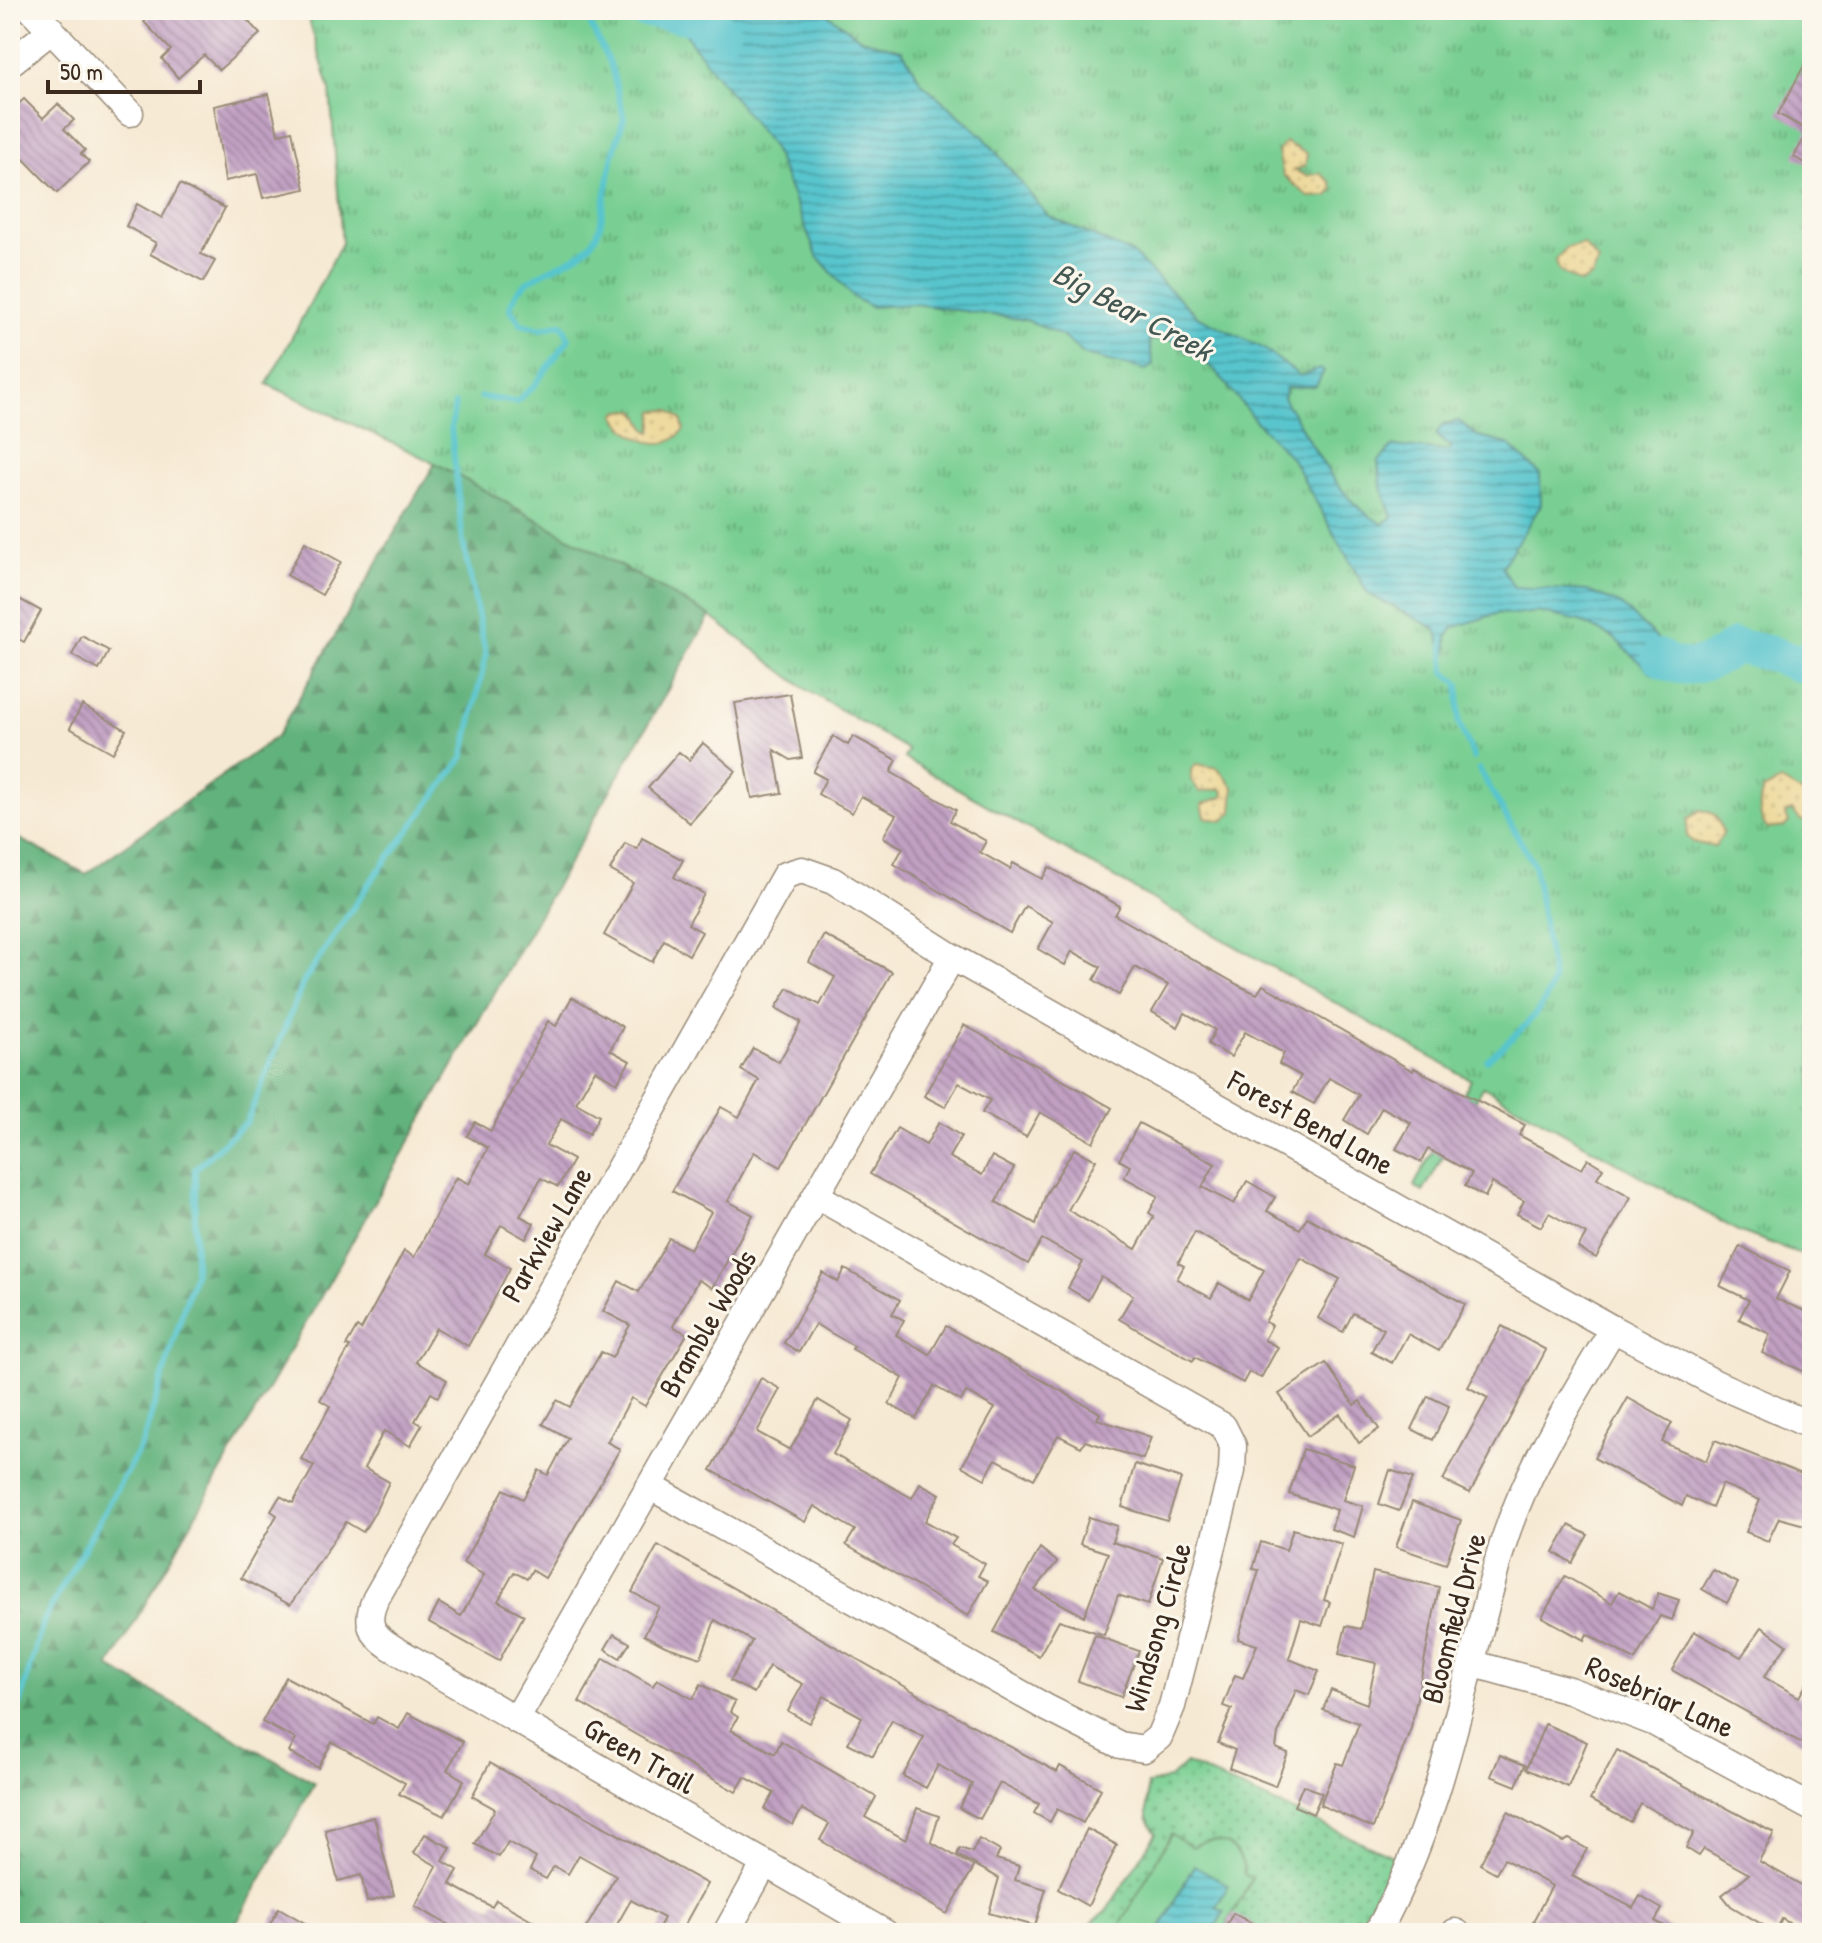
<svg xmlns="http://www.w3.org/2000/svg" width="1822" height="1943" font-family="'Patrick Hand',sans-serif">
<style>
.grass{fill:url(#grass-tufts);stroke:#5a7c58;stroke-width:2}
.forest{fill:url(#forest-firs);stroke:#4e6e4e;stroke-width:2}
.sand{fill:url(#sand-dots);stroke:#94825e;stroke-width:2}
.park{fill:url(#park-dots);stroke:#5a7c58;stroke-width:2}
.pitch{fill:#79cf93;stroke:#5a7c58;stroke-width:2}
.water{fill:url(#water-rules);stroke:#4a7876;stroke-width:2}
.lines{fill:none;stroke-linecap:round;stroke-linejoin:round}
.stream{stroke:#58c5cd;stroke-width:6}
.river{stroke:#58c5cd;stroke-width:36}
.building{fill:url(#building-back-hatch);fill-rule:evenodd}
.minor-casing{stroke:#988a78;stroke-width:29}
.minor{stroke:#fff;stroke-width:26}
.labels{text-anchor:middle;dominant-baseline:central;stroke-width:6;stroke-linejoin:round;paint-order:stroke}
.street-label{font-size:30px;fill:#3b2a1e;stroke:#fbf7ec}
.water-label{font-size:32px;font-style:italic;fill:#445853;stroke:#fbf7ec}
</style>
<defs>
<pattern id="grass-tufts" width="24" height="20" patternUnits="userSpaceOnUse" patternTransform="scale(2)"><rect width="24" height="20" fill="#79cf93"/><path d="M3 7l-1-3M5 7V3M7 7l1-3M15 17l-1-3M17 17v-4M19 17l1-3" fill="none" stroke="#64a877"/></pattern>
<pattern id="forest-firs" width="22" height="20" patternUnits="userSpaceOnUse" patternTransform="scale(2)"><rect width="22" height="20" fill="#62b27d"/><path d="M5 1l3.5 6h-7zM16 11l3.5 6h-7z" fill="#529166"/></pattern>
<pattern id="sand-dots" width="8" height="8" patternUnits="userSpaceOnUse" patternTransform="scale(2)"><rect width="8" height="8" fill="#eeda9e"/><path d="M2 2h.1M6 6h.1" fill="none" stroke="#cdbb88" stroke-width="1.8" stroke-linecap="round"/></pattern>
<pattern id="park-dots" width="8" height="8" patternUnits="userSpaceOnUse" patternTransform="scale(2)"><rect width="8" height="8" fill="#79cf93"/><path d="M2 2h.1M6 6h.1" fill="none" stroke="#64a877" stroke-width="1.8" stroke-linecap="round"/></pattern>
<pattern id="water-rules" width="6" height="5" patternUnits="userSpaceOnUse" patternTransform="scale(2)"><rect width="6" height="5" fill="#58c5cd"/><path d="M0 2.5h6" fill="none" stroke="#4aa0a6"/></pattern>
<pattern id="building-back-hatch" width="6" height="6" patternUnits="userSpaceOnUse" patternTransform="scale(2)"><rect width="6" height="6" fill="#c1a0c3"/><path d="M-1 5l2 2M0 0l6 6M5-1l2 2" fill="none" stroke="#9e839e"/></pattern>
</defs>
<rect width="100%" height="100%" fill="#fbf7ec"/>
<filter id="ink" filterUnits="userSpaceOnUse"><feTurbulence type="fractalNoise" baseFrequency=".0125" numOctaves="2"/><feDisplacementMap in="SourceGraphic" scale="16" xChannelSelector="R" yChannelSelector="G"/><feConvolveMatrix kernelMatrix="1 2 1 2 8 2 1 2 1" color-interpolation-filters="sRGB"/></filter>
<filter id="wash" filterUnits="userSpaceOnUse"><feTurbulence type="fractalNoise" baseFrequency=".006" numOctaves="4" result="noise"/><feDisplacementMap in="SourceGraphic" scale="32" xChannelSelector="R" yChannelSelector="G"/><feGaussianBlur stdDeviation="1.8" result="paint"/><feColorMatrix in="noise" values="0 0 0 0 0 0 0 0 0 0 0 0 0 0 0 0 0 1.4 0 .05"/><feComposite in="paint" operator="in"/></filter>
<g filter="url(#wash)">
<rect width="100%" height="100%" fill="#f6e9d3"/>
<path class="grass" d="M306,10H1812V1258L1738,1231L1483,1087L1423,1192L1414,1186L1471,1080L904,758L908,750L807,690L710,616L435,463L267,384L342,243L330,90Z"/>
<path class="forest" d="M435,463L710,616L109,1667L315,1783L231,1933H10V834L86,874L277,736Z"/>
<g class="sand">
<path d="M1285,142L1307,154L1305,166L1294,170L1307,176L1320,173L1331,182L1333,190L1328,196L1309,197L1283,175L1278,152Z"/>
<path d="M1583,244L1599,262L1592,276L1580,283L1559,271L1556,260L1566,248Z"/>
<path d="M636,410L647,430L652,432L654,411L669,410L681,419L684,429C665,457 628,438 615,415L620,411Z"/>
<path d="M1196,764L1218,768L1234,788L1232,812L1223,821L1205,817L1202,804L1223,797L1224,792L1221,789L1200,792L1191,780V770Z"/>
<path d="M1781,781L1812,799V823L1800,820L1792,810L1785,813L1789,822L1784,827L1768,829C1758,819 1758,802 1763,790Z"/>
<path d="M1700,810C1718,813 1717,817 1723,833L1715,847L1693,842L1687,836L1688,819Z"/>
</g>
<path class="park" d="M1186,1763L1412,1865L1377,1933H1081L1107,1910L1156,1834L1147,1818V1785L1170,1778Z"/>
<path class="pitch" d="M1171,1834L1193,1847C1215,1831 1244,1847 1244,1874L1252,1879L1222,1933H1116Z"/>
<g class="water">
<path d="M678,10H822L861,39L902,50L922,83L983,136L1048,216L1132,253L1197,316L1263,348L1300,376L1320,369L1324,371L1316,386L1286,388L1283,398C1313,443 1334,497 1382,524L1392,517L1381,487L1378,462L1393,446L1447,451L1451,448L1436,434L1443,424L1459,421L1479,437L1508,444L1540,474L1541,505L1502,567L1514,587L1587,591L1620,604L1665,646L1692,653L1706,665L1699,680L1672,681L1651,673L1614,638L1580,621L1537,612L1516,615L1499,613L1452,628L1447,637V653L1442,651L1436,629L1368,594L1292,459L1254,419L1214,369L1170,339L1149,340L1153,365L1146,370L1085,355L1062,336L1027,320L914,304L871,307L854,298L817,256L773,148L693,45L683,30Z"/>
<path d="M1194,1865L1229,1885L1216,1907L1224,1912L1213,1931L1205,1927L1202,1933H1158Z"/>
</g>
<g class="lines">
<g class="stream">
<path d="M481,397L516,402L534,386L569,339L562,324L541,329L521,324L510,308C521,263 587,272 600,226L613,154L624,118L611,66L583,10"/>
<path d="M1443,644L1445,672L1459,684V723L1474,758"/>
<path d="M1479,769L1534,865L1553,981C1543,1016 1512,1037 1487,1060"/>
<path d="M10,1736L44,1620L143,1442L195,1271V1169L247,1121L304,981L368,885L463,758L486,655L463,542L451,428L455,404"/>
</g>
<g class="river">
<path d="M644,10C671,13 700,15 723,32"/>
<path d="M1659,657C1684,676 1713,663 1735,646L1773,654L1798,664L1812,656"/>
</g>
</g>
<g id="blocks">
<g class="building">
<path d="M157,10H238L260,34L219,70L204,55L178,78L162,59L171,50L144,22Z"/>
<path d="M1812,51V167L1794,157L1808,130L1778,114Z"/>
<path d="M269,94L278,134L292,131L305,189L263,198L257,174L225,181L214,106Z"/>
<path d="M24,99L43,118L58,104L74,120L64,129L85,150L81,154L89,162L57,193L10,145V112Z"/>
<path d="M180,184L225,208L201,254L215,261L203,282L150,254L156,243L126,226L137,204L162,218Z"/>
<path d="M305,542L341,562L322,595L287,575Z"/>
<path d="M10,594L41,611L24,642L10,634Z"/>
<path d="M82,636L109,651L99,670L72,655Z"/>
<path d="M790,694L802,758L791,760L774,750L782,793L752,798L735,703Z"/>
<path d="M82,705L126,730L113,753L70,728Z"/>
<path d="M833,736L848,745L853,736L897,760L891,772L956,810L950,821L986,841L980,852L1010,869L1013,863L1042,879L1049,867L1120,906L1115,915L1240,986L1257,994L1263,985L1413,1071L1414,1068L1525,1125L1519,1135L1582,1169L1588,1159L1603,1168L1597,1178L1631,1197L1596,1258L1578,1248L1586,1234L1549,1213L1541,1227L1517,1214L1524,1201L1492,1183L1485,1197L1465,1186L1472,1173L1428,1149L1421,1162L1396,1149L1411,1123L1382,1107L1367,1134L1344,1120L1359,1095L1329,1078L1314,1104L1292,1092L1301,1076L1279,1064L1284,1053L1245,1032L1231,1057L1208,1044L1215,1030L1185,1013L1178,1027L1152,1012L1168,985L1135,967L1119,995L1094,980L1101,967L1072,951L1065,965L1038,949L1053,922L1025,906L1010,933L894,864L903,848L883,837L896,815L861,796L852,813L818,794L826,779L813,772Z"/>
<path d="M703,743L736,771L690,823L648,788L679,752L689,760Z"/>
<path d="M642,838L683,860L674,877L704,894L688,924L702,932L689,955L664,940L652,962L604,935L633,883L610,870L625,843L637,849Z"/>
<path d="M824,935L892,972L781,1167L754,1152L728,1201L753,1215L712,1288L698,1280L673,1326L687,1334L645,1406L631,1398L607,1442L620,1449L545,1578L532,1570L527,1579L514,1572L498,1601L524,1615L499,1661L429,1622L439,1603L461,1616L484,1575L463,1563L504,1489L523,1499L539,1470L548,1475L568,1438L543,1424L557,1400L570,1407L601,1352L612,1358L630,1325L603,1311L619,1281L639,1292L669,1238L690,1249L711,1212L672,1191L721,1107L739,1117L759,1080L741,1070L753,1048L779,1062L801,1022L776,1008L788,988L820,1005L835,977L809,962Z"/>
<path d="M572,997L623,1027L610,1050L630,1061L617,1083L595,1070L576,1103L599,1116L589,1134L561,1119L546,1145L573,1160L558,1187L541,1178L520,1216L534,1223L526,1239L501,1225L485,1254L510,1268L490,1307L468,1346L436,1328L416,1362L447,1380L438,1397L431,1393L415,1421L422,1425L410,1446L384,1431L364,1468L389,1482L375,1512L363,1532L346,1522L290,1605L241,1578L277,1515L271,1511L280,1496L293,1503L314,1466L301,1459L330,1406L320,1400L350,1347L346,1346L357,1327L361,1330L404,1251L414,1257L456,1177L469,1184L488,1148L467,1136L475,1122L491,1131L548,1021L556,1026Z"/>
<path d="M964,1025L1112,1108L1093,1142L1040,1112L1026,1137L982,1113L990,1100L959,1083L945,1107L924,1096Z"/>
<path d="M939,1122L961,1136L949,1157L982,1175L992,1156L1014,1168L996,1202L1036,1224L1046,1194L1074,1149L1096,1160L1068,1210L1136,1249L1154,1216L1149,1213L1158,1196L1124,1177L1130,1166L1119,1160L1139,1123L1215,1164L1202,1187L1234,1204L1247,1181L1275,1197L1267,1211L1300,1229L1307,1217L1465,1304L1439,1351L1408,1334L1392,1363L1371,1352L1384,1329L1353,1313L1343,1332L1318,1318L1340,1279L1301,1258L1265,1322L1272,1325L1264,1340L1278,1347L1261,1378L1249,1372L1243,1383L1195,1357L1193,1361L1119,1319L1133,1295L1101,1277L1088,1300L1068,1288L1083,1262L1042,1239L1028,1264L870,1174L897,1128L926,1145ZM1195,1232L1264,1270L1248,1300L1219,1283L1211,1298L1177,1279L1184,1266L1178,1263Z"/>
<path d="M1740,1246L1790,1271L1776,1299L1812,1314V1357L1805,1372L1762,1353L1770,1334L1739,1319L1749,1300L1720,1286Z"/>
<path d="M845,1269L900,1300L892,1314L904,1320L896,1335L930,1354L946,1326L1100,1413L1097,1419L1151,1437L1143,1459L1085,1441L1081,1447L1058,1435L1034,1479L996,1459L985,1479L962,1466L995,1408L966,1392L961,1401L934,1386L916,1419L889,1404L903,1378L852,1349L854,1346L815,1324L799,1352L784,1343L823,1273L838,1282Z"/>
<path d="M1502,1326L1546,1350L1470,1493L1443,1480L1488,1398L1468,1387Z"/>
<path d="M1326,1363L1354,1405L1360,1401L1379,1429L1359,1443L1340,1414L1308,1436L1279,1394Z"/>
<path d="M761,1378L780,1389L757,1432L790,1450L818,1400L852,1420L833,1454L912,1498L920,1483L940,1494L925,1521L956,1538L951,1545L985,1564L978,1576L988,1581L968,1616L846,1545L855,1530L814,1506L805,1522L711,1470Z"/>
<path d="M1428,1396L1449,1406L1433,1440L1412,1429Z"/>
<path d="M1628,1398L1672,1423L1662,1442L1706,1461L1715,1440L1812,1478V1527L1779,1518L1768,1541L1746,1532L1760,1500L1722,1484L1712,1508L1686,1496L1682,1506L1594,1458Z"/>
<path d="M1303,1449L1354,1465L1343,1500L1363,1506L1354,1537L1331,1529L1337,1510L1289,1494Z"/>
<path d="M1135,1464L1181,1479L1167,1521L1122,1507Z"/>
<path d="M1390,1470L1413,1478L1399,1511L1379,1504Z"/>
<path d="M1412,1502L1461,1520L1446,1564L1396,1547Z"/>
<path d="M1089,1517L1117,1526L1112,1542L1163,1558L1148,1605L1118,1595L1104,1635L1059,1620L1039,1656L994,1632L1040,1548L1057,1562L1035,1590L1084,1616L1108,1553L1080,1544Z"/>
<path d="M1569,1525L1588,1535L1572,1563L1554,1552Z"/>
<path d="M1293,1529L1342,1544L1324,1600L1330,1602L1322,1626L1301,1619L1289,1659L1319,1671L1309,1695L1296,1690L1278,1734L1276,1748L1288,1753L1275,1786L1229,1768L1235,1750L1218,1743L1232,1709L1223,1706L1235,1675L1243,1678L1257,1645L1238,1639L1259,1570L1253,1569L1261,1542L1286,1550Z"/>
<path d="M658,1545L1007,1745L1057,1772L1060,1766L1101,1789L1083,1823L1057,1809L1050,1822L1034,1813L1039,1804L1000,1783L980,1819L959,1808L972,1784L938,1765L926,1788L903,1776L924,1737L892,1720L873,1756L848,1743L862,1717L824,1696L809,1723L788,1711L803,1684L769,1666L754,1693L730,1681L752,1641L715,1620L701,1658L665,1646L644,1635L659,1607L632,1592Z"/>
<path d="M1713,1570L1738,1583L1727,1603L1702,1589Z"/>
<path d="M1373,1572L1439,1587L1411,1728L1373,1828L1320,1805L1337,1763L1343,1765L1359,1723L1323,1710L1331,1690L1367,1704L1376,1663L1339,1654L1346,1626L1361,1629Z"/>
<path d="M1565,1576L1612,1603L1619,1591L1652,1609L1658,1593L1679,1600L1672,1620L1660,1616L1635,1660L1587,1634L1584,1640L1542,1617Z"/>
<path d="M1762,1627L1787,1645L1764,1677L1799,1697L1812,1674V1725L1802,1743L1672,1670L1694,1631L1741,1657Z"/>
<path d="M614,1634L630,1643L620,1658L605,1649Z"/>
<path d="M1095,1635L1139,1651L1121,1697L1078,1681Z"/>
<path d="M604,1658L653,1686L657,1679L693,1699L701,1684L735,1702L730,1712L738,1717L731,1730L775,1754L781,1741L876,1797L865,1817L906,1840L917,1808L939,1816L931,1842L974,1867L947,1914L820,1840L829,1824L802,1809L793,1825L765,1809L774,1793L745,1777L736,1792L579,1702Z"/>
<path d="M286,1677L373,1724L377,1717L399,1729L408,1713L463,1742L447,1770L464,1780L444,1816L399,1794L405,1783L332,1742L318,1768L289,1752L296,1739L262,1722Z"/>
<path d="M1545,1724L1587,1742L1568,1787L1526,1769Z"/>
<path d="M1617,1750L1774,1833L1759,1861L1812,1891V1921L1806,1933L1782,1919L1775,1932L1731,1906L1722,1895L1749,1874L1704,1849L1699,1856L1686,1848L1694,1833L1640,1803L1630,1822L1590,1800Z"/>
<path d="M1500,1755L1525,1765L1516,1786L1491,1776Z"/>
<path d="M490,1763L707,1884L680,1933H656L664,1918L631,1900L612,1933H583L616,1876L579,1855L568,1874L554,1866L546,1879L530,1870L536,1858L508,1842L499,1857L475,1844L495,1809L472,1796Z"/>
<path d="M1303,1785L1322,1793L1313,1814L1294,1806Z"/>
<path d="M1508,1812L1563,1842L1569,1839L1587,1849L1572,1876L1633,1908L1640,1896L1662,1909L1655,1921L1678,1933H1554L1533,1921L1552,1886L1504,1859L1496,1873L1480,1864Z"/>
<path d="M374,1817L394,1895L367,1902L361,1875L338,1881L325,1830Z"/>
<path d="M1087,1829L1117,1845L1088,1906L1058,1889Z"/>
<path d="M425,1834L451,1848L443,1861L458,1870L450,1884L492,1907L496,1900L555,1933H463L415,1906L437,1866L414,1853Z"/>
<path d="M979,1839L1000,1851L996,1859L1019,1866L1015,1880L1046,1889L1035,1926L989,1913L999,1878L957,1855L960,1848L972,1852Z"/>
<path d="M279,1908L322,1933H265Z"/>
<path d="M1233,1913L1270,1933H1222Z"/>
</g>
</g>
</g>
<g filter="url(#ink)">
<use href="#blocks" fill-opacity="0" stroke="#988a78" stroke-width="2"/>
<g class="lines">
<defs>
<g id="minor">
<path d="M32,10L130,113"/>
<path d="M10,63L52,30"/>
<path d="M651,1487L1047,1708L1120,1745L1144,1749L1159,1737L1172,1706L1232,1471L1233,1446L1223,1426L817,1196"/>
<path d="M1474,1664L1569,1690L1653,1722L1812,1808"/>
<path d="M516,1720L952,957"/>
<path d="M1455,1932L1457,1933"/>
<path d="M726,1933L764,1865"/>
<path d="M885,1933L391,1647C371,1634 365,1623 375,1600L785,875L802,870L833,881L952,957L1613,1329L1717,1384L1812,1426"/>
<path d="M1377,1933C1442,1815 1463,1686 1499,1557C1522,1475 1570,1402 1613,1329"/>
</g>
</defs>
<use href="#minor" class="minor-casing"/>
<use href="#minor" class="minor"/>
</g>
</g>
<g class="labels">
<g class="street-label">
<text transform="translate(1311 1122) rotate(29)">Forest Bend Lane</text>
<text transform="translate(546 1234) rotate(-60)">Parkview Lane</text>
<text transform="translate(707 1323) rotate(-60)">Bramble Woods</text>
<text transform="translate(1453 1618) rotate(-75)">Bloomfield Drive</text>
<text transform="translate(1157 1627) rotate(-74)">Windsong Circle</text>
<text transform="translate(1660 1696) rotate(24)">Rosebriar Lane</text>
<text transform="translate(640 1755) rotate(30)">Green Trail</text>
</g>
<g class="water-label">
<text transform="translate(1133 311) rotate(28)">Big Bear Creek</text>
</g>
</g>
<rect width="1822" height="1943" fill="none" stroke="#fbf7ec" stroke-width="40"/>
<path d="M48 80v12h152v-12" fill="none" stroke="#3b2a1e" stroke-width="4"/>
<text x="60" y="80" font-size="24" fill="#3b2a1e" stroke="#fbf7ec" stroke-width="6" paint-order="stroke">50 m</text>
</svg>
